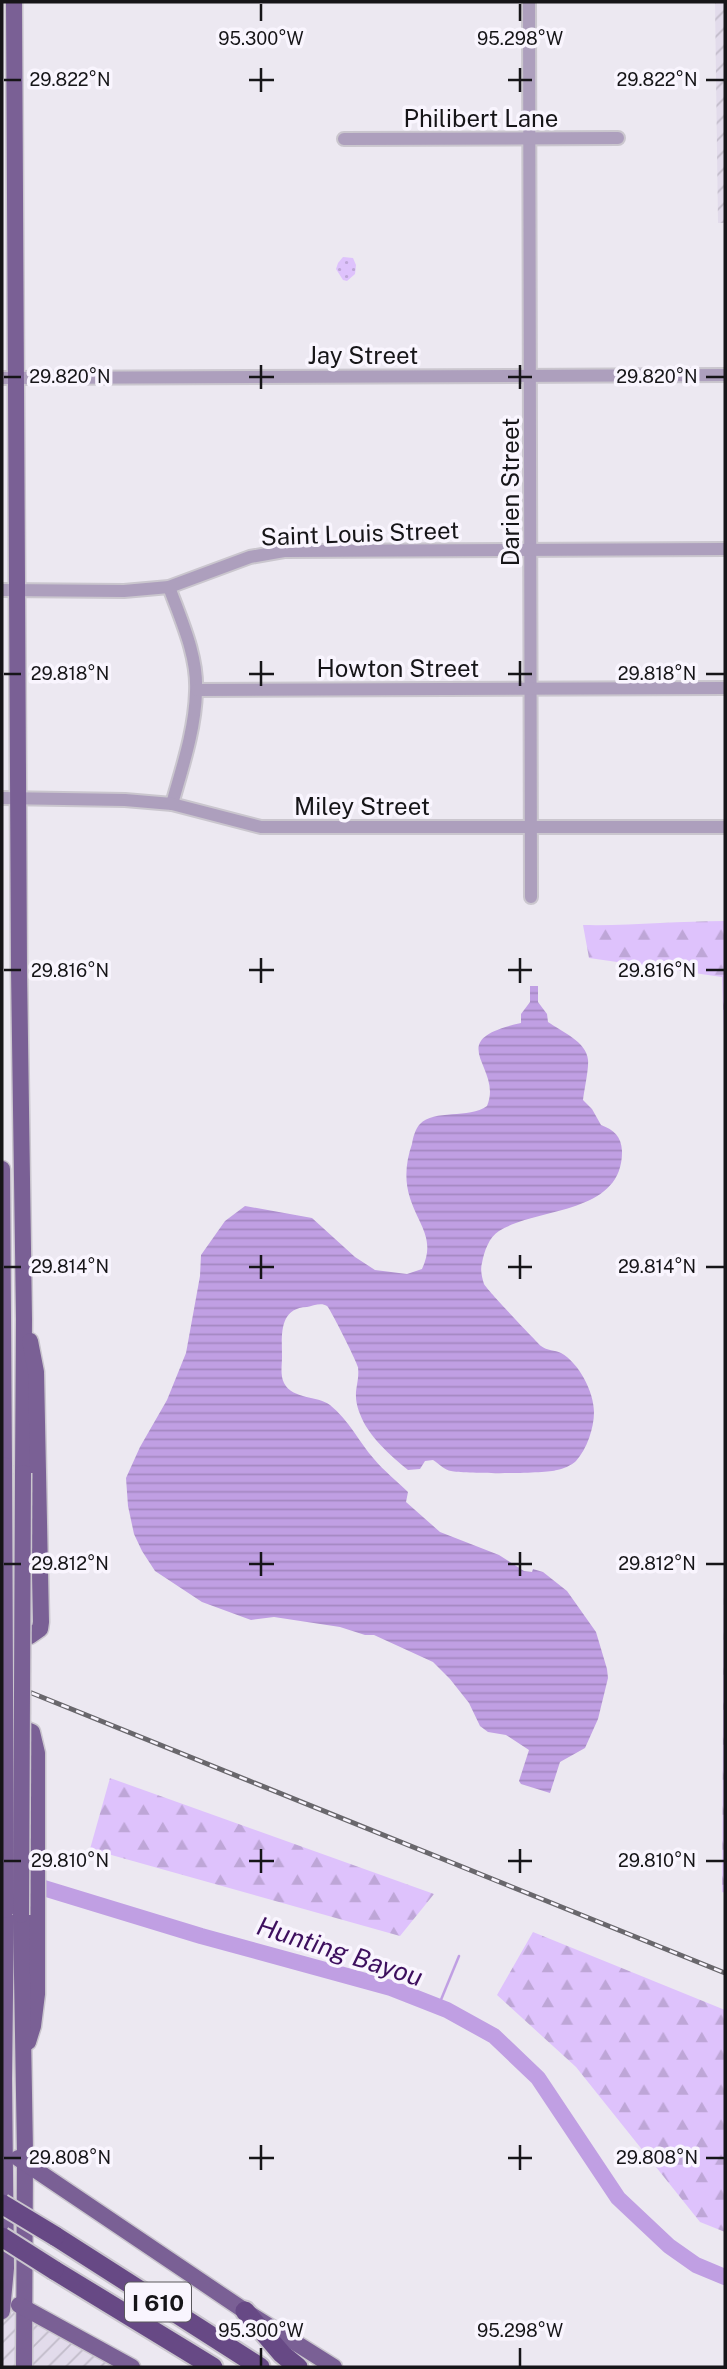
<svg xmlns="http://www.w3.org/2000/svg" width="727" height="2369" font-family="'Public Sans',sans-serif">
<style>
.industrial{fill:url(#industrial-furrows)}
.forest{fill:url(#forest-firs)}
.park{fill:url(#park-dots)}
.water{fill:url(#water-rules)}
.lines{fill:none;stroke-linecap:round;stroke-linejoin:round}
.stream{stroke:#c09fe3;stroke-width:2.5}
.river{stroke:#c09fe3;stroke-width:16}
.minor-casing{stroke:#cac6ce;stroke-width:16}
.major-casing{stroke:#cac6ce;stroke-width:19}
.highway-casing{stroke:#cac6ce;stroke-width:23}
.minor{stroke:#ad9fbd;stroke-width:12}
.major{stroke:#7a6095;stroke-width:16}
.highway{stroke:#674985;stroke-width:19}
.rail-casing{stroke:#69676c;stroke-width:5}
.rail{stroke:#f9f5fe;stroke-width:2.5;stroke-dasharray:8;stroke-linecap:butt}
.major-bridge-casing{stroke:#cac6ce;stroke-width:19;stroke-linecap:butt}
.highway-bridge-casing{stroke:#cac6ce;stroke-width:23;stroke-linecap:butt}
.major-bridge{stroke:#7a6095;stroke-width:16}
.highway-bridge{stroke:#674985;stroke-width:19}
.ticks{fill:none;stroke:#161518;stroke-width:2.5}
.labels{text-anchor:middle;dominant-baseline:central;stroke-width:7;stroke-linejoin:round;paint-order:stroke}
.shield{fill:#f9f5fe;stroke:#5a585d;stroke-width:2}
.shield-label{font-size:23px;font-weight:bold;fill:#161518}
.street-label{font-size:24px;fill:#161518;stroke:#f9f5fe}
.water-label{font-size:26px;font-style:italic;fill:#3d0f5e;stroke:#f9f5fe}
.ticks-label{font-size:18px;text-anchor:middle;fill:#161518;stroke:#f9f5fe;stroke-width:7;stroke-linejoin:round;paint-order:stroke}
</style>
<defs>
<pattern id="industrial-furrows" width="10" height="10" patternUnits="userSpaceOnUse" patternTransform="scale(1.75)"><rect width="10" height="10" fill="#e2dbeb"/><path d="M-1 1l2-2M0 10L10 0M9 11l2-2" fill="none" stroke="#c1bbc9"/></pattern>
<pattern id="forest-firs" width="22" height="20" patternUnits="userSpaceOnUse" patternTransform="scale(1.75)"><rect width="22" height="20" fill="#dec2fc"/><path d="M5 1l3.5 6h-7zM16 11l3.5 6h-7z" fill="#bea6d7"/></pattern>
<pattern id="park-dots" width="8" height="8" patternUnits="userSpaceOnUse" patternTransform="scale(1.75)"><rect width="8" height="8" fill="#dec2fc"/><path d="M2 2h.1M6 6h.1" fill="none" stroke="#bea6d7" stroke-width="1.8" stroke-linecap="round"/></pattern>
<pattern id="water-rules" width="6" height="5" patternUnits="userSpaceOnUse" patternTransform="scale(1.75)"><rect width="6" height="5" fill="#c09fe3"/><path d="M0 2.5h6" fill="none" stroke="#a488c2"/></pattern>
</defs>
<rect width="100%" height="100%" fill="#ece8f1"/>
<g class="industrial">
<path d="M715,2H725V223H718Z"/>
<path d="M2,2302L115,2367H2Z"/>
</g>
<g class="forest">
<path d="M725,921V1065L722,977L589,958L583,925C630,926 677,921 725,921Z"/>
<path d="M725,1374V1893L722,1892Z"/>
<path d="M110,1778L434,1894L400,1936L90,1849Z"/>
<path d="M533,1932L725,2010V2232L700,2222L576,2067L497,1995Z"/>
</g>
<path class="park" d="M343,257L353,258L356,265L355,274L347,281L343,280L336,269L338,263Z"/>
<path class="water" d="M530,986H538V1002L547,1014L548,1022C562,1032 586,1041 588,1060C589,1068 584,1091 583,1100L592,1109L601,1125C614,1130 621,1136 622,1151C623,1215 538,1207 499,1231C489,1237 484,1252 482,1263C480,1269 482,1278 484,1284C488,1291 533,1338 541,1346C547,1351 555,1350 561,1353C579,1363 594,1392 594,1412C594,1428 587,1449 576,1461C572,1465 563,1469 557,1470C544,1474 465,1474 451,1471C445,1470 439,1464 433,1460L425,1461L420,1469L408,1470C391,1456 368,1436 360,1414C351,1391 360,1386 358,1367C357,1362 330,1308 327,1306C321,1302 313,1306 307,1307C278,1308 282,1337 282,1357C282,1365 280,1375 284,1383C293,1400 317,1395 330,1405C349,1420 359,1442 374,1459C384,1471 397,1481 408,1492L406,1502L440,1532L499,1555L524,1571L532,1572L533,1569L543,1572L567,1591L596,1632L607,1669L608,1678L598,1719L585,1748L560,1762L550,1793L521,1784L519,1781L529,1750L506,1735L488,1732L480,1726L469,1703L450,1679L433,1662L374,1635H365L340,1627L274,1617L251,1620L202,1602L155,1571L142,1551L134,1534L128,1506L126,1478L140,1447L167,1400L186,1353L200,1276L201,1255L225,1221L245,1206L312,1218L355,1257L375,1270L407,1274L422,1269C436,1239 419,1226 410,1198C404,1180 406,1161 412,1144C413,1138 415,1129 420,1124C434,1109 469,1119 487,1106C504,1066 439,1041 521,1023V1014L530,1002Z"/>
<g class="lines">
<path class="stream" d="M438,2007L459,1956"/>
<path class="river" d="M24,1882L201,1936L391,1988L447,2010L494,2036L538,2078L618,2198L669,2246L696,2265L725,2277"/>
<defs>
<g id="minor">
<path d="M529,2L531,897"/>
<path d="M344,139L618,138"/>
<path d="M2,378L725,375"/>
<path d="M169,587C181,620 198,656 196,692C195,730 182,768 172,804"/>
<path d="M2,590L124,591L169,587L250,557L284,551L725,549"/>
<path d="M197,690L725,688"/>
<path d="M2,798L125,800L172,804L261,827H725"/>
</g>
<g id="major">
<path d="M14,2L19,969L24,1319L23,1473"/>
<path d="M2,1169L4,1465"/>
<path d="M2,1624L30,1636L40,1629L41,1622L36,1372L30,1341"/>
<path d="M11,1723L32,1732L37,1753V1994L33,2026L28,2042"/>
<path d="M21,1915L25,2153L24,2367"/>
<path d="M18,2158L245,2311L334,2367"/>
<path d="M19,2305L132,2367"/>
<path d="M2,2311L6,2268L4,2079L6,1910"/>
</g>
<g id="highway">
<path d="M55,2236L260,2367"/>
<path d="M54,2270L213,2367"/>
<path d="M245,2311L282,2354L298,2367"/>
</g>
</defs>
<use href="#minor" class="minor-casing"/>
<use href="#major" class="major-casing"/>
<use href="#highway" class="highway-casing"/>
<use href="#minor" class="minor"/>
<use href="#major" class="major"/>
<use href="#highway" class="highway"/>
<defs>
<path id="rail" d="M2,1681L725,1973"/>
</defs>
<use href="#rail" class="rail-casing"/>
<use href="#rail" class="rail"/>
<defs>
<g id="major-bridge">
<path d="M4,1465L6,1910"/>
<path d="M21,1915L23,1473"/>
</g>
<g id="highway-bridge">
<path d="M2,2204L55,2236"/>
<path d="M2,2237L54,2270"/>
</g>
</defs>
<use href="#major-bridge" class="major-bridge-casing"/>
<use href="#highway-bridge" class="highway-bridge-casing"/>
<use href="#major-bridge" class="major-bridge"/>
<use href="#highway-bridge" class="highway-bridge"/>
</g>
<path class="ticks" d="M261,4V21M520,4V21M261,68V92M520,68V92M4,80H21M249,80H274M508,80H532M706,80H724M261,365V389M520,365V389M4,377H21M249,377H274M508,377H532M706,377H724M261,661V686M520,661V686M4,674H21M249,674H274M508,674H532M706,674H724M261,958V983M520,958V983M4,970H21M249,970H274M508,970H532M706,970H724M261,1255V1279M520,1255V1279M4,1267H21M249,1267H274M508,1267H532M706,1267H724M261,1552V1576M520,1552V1576M4,1564H21M249,1564H274M508,1564H532M706,1564H724M261,1849V1873M520,1849V1873M4,1861H21M249,1861H274M508,1861H532M706,1861H724M261,2145V2170M520,2145V2170M4,2158H21M249,2158H274M508,2158H532M706,2158H724M261,2348V2366M520,2348V2366"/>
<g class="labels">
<rect class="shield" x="125" y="2282.5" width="66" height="39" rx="5"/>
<g class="shield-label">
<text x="158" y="2302">I 610</text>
</g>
<g class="street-label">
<text x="481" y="118">Philibert Lane</text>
<text x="363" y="355">Jay Street</text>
<text transform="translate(510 492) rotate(-90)">Darien Street</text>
<text transform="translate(360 533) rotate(-2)">Saint Louis Street</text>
<text x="398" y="668">Howton Street</text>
<text x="362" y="806">Miley Street</text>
</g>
<g class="water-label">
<text transform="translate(340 1951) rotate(18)">Hunting Bayou</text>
</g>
</g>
<g class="ticks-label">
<text x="261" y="45">95.300°W</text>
<text x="520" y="45">95.298°W</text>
<text x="70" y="86">29.822°N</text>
<text x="657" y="86">29.822°N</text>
<text x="70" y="383">29.820°N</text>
<text x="657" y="383">29.820°N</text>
<text x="70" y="680">29.818°N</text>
<text x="657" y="680">29.818°N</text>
<text x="70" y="977">29.816°N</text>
<text x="657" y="977">29.816°N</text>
<text x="70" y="1273">29.814°N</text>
<text x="657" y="1273">29.814°N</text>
<text x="70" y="1570">29.812°N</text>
<text x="657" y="1570">29.812°N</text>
<text x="70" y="1867">29.810°N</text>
<text x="657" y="1867">29.810°N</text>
<text x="70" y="2164">29.808°N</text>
<text x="657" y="2164">29.808°N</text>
<text x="261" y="2337">95.300°W</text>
<text x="520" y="2337">95.298°W</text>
</g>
<rect width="727" height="2369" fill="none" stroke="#161518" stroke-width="7"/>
</svg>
